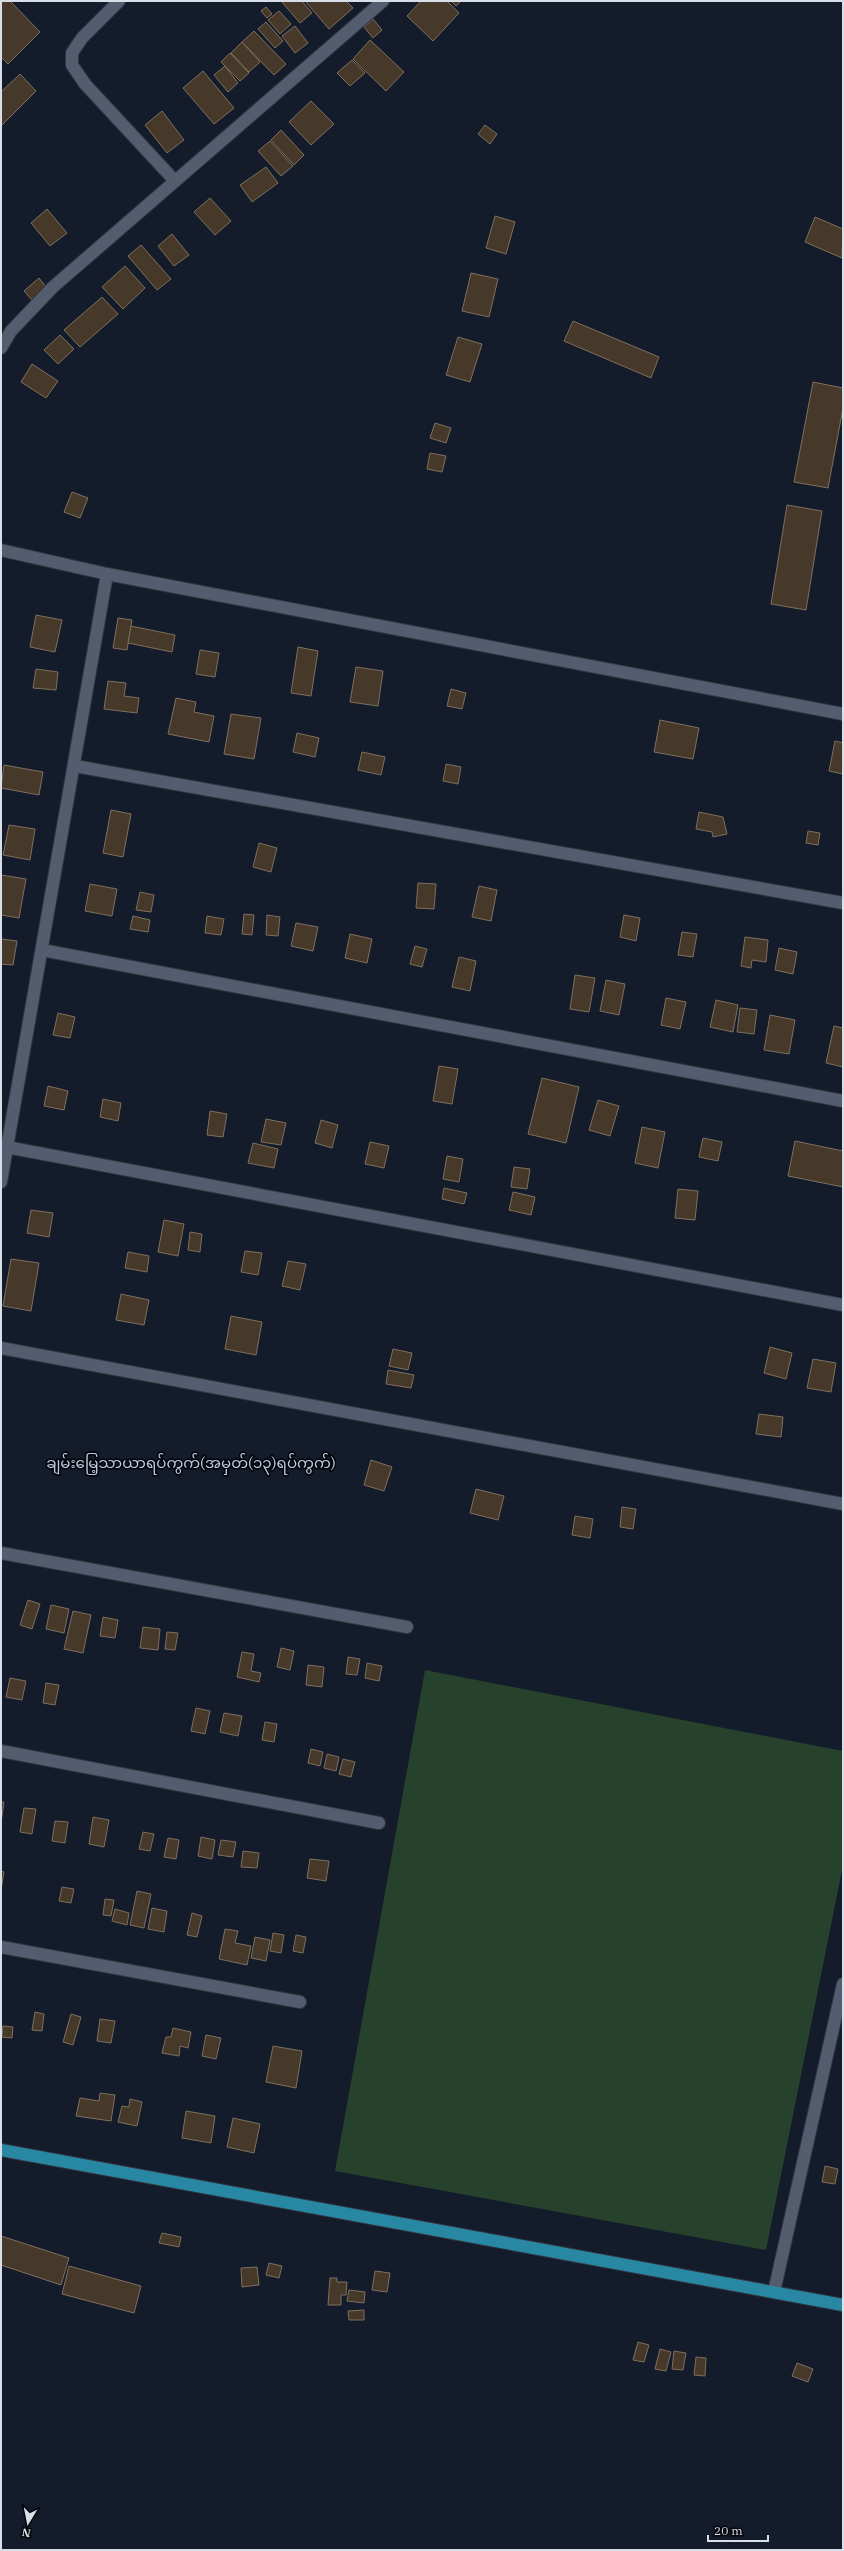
<svg xmlns="http://www.w3.org/2000/svg" width="844" height="2551" font-family="'IBM Plex Serif','Noto Sans Myanmar',serif">
<style>
.pitch{fill:#26422c}
.building{fill:#46392a;stroke:#7e705f}
.lines{fill:none;stroke-linecap:round;stroke-linejoin:round}
.minor-casing{stroke:#313641;stroke-width:14}
.major-casing{stroke:#313641;stroke-width:14}
.minor{stroke:#545d6f;stroke-width:12}
.major{stroke:#2888a3;stroke-width:12}
.labels{text-anchor:middle;dominant-baseline:central;stroke-width:3.5;stroke-linejoin:round;paint-order:stroke}
.quarter-label{font-size:15px;fill:#bfcade;stroke:#04060c}
</style>
<rect width="100%" height="100%" fill="#141b2a"/>
<path class="pitch" d="M425,1670L843,1751V1865L766,2250L335,2171Z"/>
<g class="building">
<path d="M1,1H10L40,32L8,64L1,57Z"/>
<path d="M281,1H302L312,13L300,23Z"/>
<path d="M305,1H346L353,8L329,29Z"/>
<path d="M421,1H447L459,13L433,41L407,16Z"/>
<path d="M451,1H461L456,6Z"/>
<path d="M266,7L272,14L267,18L261,11Z"/>
<path d="M279,11L291,24L280,34L268,20Z"/>
<path d="M373,19L382,30L373,38L364,27Z"/>
<path d="M266,22L283,41L275,48L258,29Z"/>
<path d="M295,26L308,43L295,53L282,36Z"/>
<path d="M254,31L286,64L274,75L242,42Z"/>
<path d="M370,40L404,72L386,91L353,59Z"/>
<path d="M242,42L260,62L249,72L231,53Z"/>
<path d="M230,53L249,73L240,81L221,62Z"/>
<path d="M352,60L365,73L350,86L337,73Z"/>
<path d="M225,66L238,83L228,92L214,75Z"/>
<path d="M203,71L234,108L214,124L183,88Z"/>
<path d="M20,74L36,91L1,126V92Z"/>
<path d="M311,101L334,124L311,145L289,122Z"/>
<path d="M162,111L184,140L167,153L145,125Z"/>
<path d="M485,125L497,134L490,144L478,134Z"/>
<path d="M281,130L304,155L294,165L271,140Z"/>
<path d="M270,141L293,166L281,176L258,151Z"/>
<path d="M266,167L278,183L252,202L240,185Z"/>
<path d="M210,198L231,221L215,235L194,212Z"/>
<path d="M47,209L67,233L50,246L31,223Z"/>
<path d="M495,216L515,222L506,254L486,248Z"/>
<path d="M815,217L843,229L842,258L805,242Z"/>
<path d="M172,234L189,255L174,266L158,246Z"/>
<path d="M141,245L171,279L157,290L128,256Z"/>
<path d="M125,266L145,288L123,309L102,287Z"/>
<path d="M471,273L498,279L489,317L462,311Z"/>
<path d="M39,278L46,287L32,300L24,291Z"/>
<path d="M102,297L118,314L80,347L64,330Z"/>
<path d="M573,321L659,357L651,378L564,341Z"/>
<path d="M60,335L74,349L58,364L44,350Z"/>
<path d="M458,337L482,344L470,382L446,375Z"/>
<path d="M32,364L58,381L46,398L21,382Z"/>
<path d="M813,382L843,388V408L828,488L794,482Z"/>
<path d="M435,423L451,428L446,443L430,438Z"/>
<path d="M430,453L446,456L442,472L427,469Z"/>
<path d="M72,492L88,498L80,518L64,512Z"/>
<path d="M787,505L822,511L806,610L771,604Z"/>
<path d="M36,615L62,620L55,652L30,647Z"/>
<path d="M118,618L132,620L127,650L113,648Z"/>
<path d="M131,626L175,635L172,652L128,643Z"/>
<path d="M298,647L318,651L311,696L291,693Z"/>
<path d="M200,650L219,653L215,677L196,674Z"/>
<path d="M356,667L383,671L378,706L350,702Z"/>
<path d="M36,669L58,672L56,690L33,688Z"/>
<path d="M108,681L126,683L124,696L139,698L137,713L104,709Z"/>
<path d="M451,689L466,693L462,709L447,706Z"/>
<path d="M176,698L196,702L194,712L214,716L209,742L168,734Z"/>
<path d="M231,714L261,718L254,759L224,754Z"/>
<path d="M660,720L699,728L693,759L654,752Z"/>
<path d="M297,733L319,738L315,757L293,752Z"/>
<path d="M835,741L843,743V774L829,771Z"/>
<path d="M362,752L385,757L381,775L358,770Z"/>
<path d="M446,764L461,767L458,784L443,781Z"/>
<path d="M4,765L43,772L39,795L1,788Z"/>
<path d="M111,810L131,814L123,857L103,853Z"/>
<path d="M699,812L723,817L727,834L713,837L712,832L696,829Z"/>
<path d="M9,825L35,829L30,860L3,855Z"/>
<path d="M808,831L820,833L818,845L806,843Z"/>
<path d="M259,843L277,848L271,872L253,867Z"/>
<path d="M1,875L26,879L19,918L1,915Z"/>
<path d="M418,883L436,884L434,909L416,908Z"/>
<path d="M90,884L117,889L112,916L85,911Z"/>
<path d="M479,886L497,890L491,921L472,917Z"/>
<path d="M140,892L154,895L151,912L136,910Z"/>
<path d="M244,914L254,915L252,935L242,934Z"/>
<path d="M267,915L280,917L278,936L266,935Z"/>
<path d="M624,915L640,918L636,941L620,937Z"/>
<path d="M133,916L150,920L148,932L130,929Z"/>
<path d="M207,916L224,919L221,935L205,933Z"/>
<path d="M296,923L318,927L313,951L291,946Z"/>
<path d="M682,932L697,934L693,957L678,955Z"/>
<path d="M350,934L372,939L367,963L345,958Z"/>
<path d="M745,937L768,940L766,962L752,960L751,968L741,966Z"/>
<path d="M1,939L17,941L13,965L1,964Z"/>
<path d="M415,946L427,949L422,967L410,964Z"/>
<path d="M779,948L797,952L793,974L775,970Z"/>
<path d="M459,957L476,961L470,991L452,987Z"/>
<path d="M575,975L595,978L589,1012L570,1009Z"/>
<path d="M606,980L625,984L619,1015L600,1011Z"/>
<path d="M666,998L686,1002L680,1029L661,1025Z"/>
<path d="M716,1000L738,1005L733,1032L710,1027Z"/>
<path d="M740,1008L757,1010L754,1034L737,1032Z"/>
<path d="M58,1013L75,1017L70,1038L53,1035Z"/>
<path d="M770,1015L795,1020L789,1054L764,1050Z"/>
<path d="M834,1026L843,1028V1067L826,1063Z"/>
<path d="M439,1066L458,1069L452,1104L433,1101Z"/>
<path d="M542,1078L579,1087L566,1143L528,1134Z"/>
<path d="M48,1086L68,1091L64,1110L44,1106Z"/>
<path d="M103,1099L121,1103L118,1121L100,1117Z"/>
<path d="M598,1100L619,1106L610,1136L589,1130Z"/>
<path d="M210,1111L227,1114L223,1137L207,1135Z"/>
<path d="M266,1119L286,1123L281,1145L261,1142Z"/>
<path d="M321,1120L338,1125L332,1148L315,1143Z"/>
<path d="M642,1127L665,1132L658,1168L635,1163Z"/>
<path d="M703,1138L722,1142L718,1161L699,1157Z"/>
<path d="M795,1141L843,1151V1187L788,1176Z"/>
<path d="M370,1142L389,1146L384,1168L365,1164Z"/>
<path d="M253,1143L278,1149L274,1168L248,1163Z"/>
<path d="M447,1156L463,1159L459,1182L443,1179Z"/>
<path d="M514,1167L530,1169L527,1189L511,1187Z"/>
<path d="M444,1188L467,1193L464,1204L442,1199Z"/>
<path d="M678,1189L698,1191L695,1220L675,1218Z"/>
<path d="M513,1192L535,1197L531,1215L509,1210Z"/>
<path d="M31,1210L53,1213L49,1237L27,1233Z"/>
<path d="M164,1220L184,1224L178,1256L158,1252Z"/>
<path d="M190,1232L202,1234L200,1252L188,1250Z"/>
<path d="M245,1251L262,1253L258,1275L241,1272Z"/>
<path d="M128,1252L149,1256L147,1272L125,1268Z"/>
<path d="M11,1259L39,1263L31,1311L3,1306Z"/>
<path d="M288,1261L306,1264L300,1290L282,1286Z"/>
<path d="M121,1294L149,1300L144,1325L116,1320Z"/>
<path d="M231,1316L262,1322L256,1355L225,1349Z"/>
<path d="M770,1347L792,1353L786,1379L764,1373Z"/>
<path d="M393,1349L412,1353L408,1370L389,1366Z"/>
<path d="M813,1359L836,1363L831,1392L807,1388Z"/>
<path d="M388,1370L414,1375L411,1388L386,1384Z"/>
<path d="M759,1414L783,1417L781,1437L756,1434Z"/>
<path d="M371,1460L392,1467L384,1491L364,1485Z"/>
<path d="M476,1489L504,1496L498,1520L470,1513Z"/>
<path d="M622,1507L636,1509L633,1529L620,1527Z"/>
<path d="M575,1516L593,1519L590,1538L572,1535Z"/>
<path d="M28,1600L40,1604L32,1629L20,1625Z"/>
<path d="M51,1605L69,1609L64,1633L46,1629Z"/>
<path d="M73,1611L91,1615L83,1653L64,1649Z"/>
<path d="M103,1617L118,1620L115,1638L100,1636Z"/>
<path d="M143,1627L160,1629L158,1650L140,1648Z"/>
<path d="M167,1632L178,1633L175,1650L165,1649Z"/>
<path d="M281,1648L294,1651L290,1670L277,1667Z"/>
<path d="M242,1652L254,1654L251,1671L261,1673L259,1682L237,1677Z"/>
<path d="M348,1657L360,1659L357,1675L346,1674Z"/>
<path d="M367,1663L382,1666L379,1681L365,1678Z"/>
<path d="M308,1665L324,1667L322,1687L306,1685Z"/>
<path d="M10,1678L26,1681L22,1700L6,1697Z"/>
<path d="M46,1683L59,1685L55,1705L43,1703Z"/>
<path d="M196,1708L210,1711L205,1734L191,1731Z"/>
<path d="M224,1713L242,1716L238,1736L220,1732Z"/>
<path d="M265,1722L277,1724L274,1742L262,1740Z"/>
<path d="M311,1749L323,1752L320,1766L308,1763Z"/>
<path d="M327,1754L339,1757L336,1771L324,1768Z"/>
<path d="M343,1759L355,1762L351,1777L339,1774Z"/>
<path d="M1,1802H4L1,1823Z"/>
<path d="M24,1808L36,1809L32,1834L20,1832Z"/>
<path d="M93,1817L109,1820L104,1847L89,1844Z"/>
<path d="M55,1821L68,1822L65,1843L52,1841Z"/>
<path d="M143,1832L154,1834L150,1851L139,1849Z"/>
<path d="M201,1837L215,1840L212,1859L198,1856Z"/>
<path d="M168,1838L179,1840L176,1859L164,1857Z"/>
<path d="M221,1840L236,1842L233,1857L218,1855Z"/>
<path d="M243,1851L259,1853L257,1868L241,1867Z"/>
<path d="M310,1859L329,1861L326,1881L307,1878Z"/>
<path d="M1,1871L4,1872L1,1890Z"/>
<path d="M62,1887L74,1889L71,1903L59,1901Z"/>
<path d="M137,1891L151,1894L144,1928L130,1925Z"/>
<path d="M105,1899L114,1900L111,1916L103,1915Z"/>
<path d="M152,1908L167,1911L164,1932L148,1929Z"/>
<path d="M115,1909L129,1913L127,1925L112,1921Z"/>
<path d="M192,1913L202,1916L197,1937L187,1935Z"/>
<path d="M225,1929L238,1931L235,1943L251,1946L247,1965L219,1959Z"/>
<path d="M273,1933L284,1935L281,1953L270,1951Z"/>
<path d="M296,1935L306,1937L303,1953L293,1951Z"/>
<path d="M255,1937L270,1940L266,1961L251,1958Z"/>
<path d="M35,2012L44,2014L42,2031L32,2030Z"/>
<path d="M71,2014L81,2017L73,2045L63,2042Z"/>
<path d="M100,2019L115,2021L111,2043L97,2041Z"/>
<path d="M3,2026L13,2027L12,2038L2,2037Z"/>
<path d="M173,2028L191,2032L188,2048L180,2046L179,2056L162,2053L166,2037H171Z"/>
<path d="M206,2035L221,2038L216,2059L202,2056Z"/>
<path d="M273,2046L302,2051L296,2088L266,2082Z"/>
<path d="M100,2093L115,2095L111,2121L76,2116L80,2098L99,2101Z"/>
<path d="M130,2099L142,2102L137,2126L118,2122L122,2106L129,2107Z"/>
<path d="M186,2111L215,2116L211,2143L182,2138Z"/>
<path d="M233,2118L260,2124L254,2153L227,2147Z"/>
<path d="M825,2166L838,2169L835,2184L822,2182Z"/>
<path d="M162,2233L181,2237L179,2247L159,2243Z"/>
<path d="M1,2236L69,2258L61,2285L1,2265Z"/>
<path d="M269,2263L282,2266L279,2278L266,2275Z"/>
<path d="M69,2266L141,2286L134,2313L62,2294Z"/>
<path d="M257,2267L259,2285L242,2287L241,2268Z"/>
<path d="M375,2271L390,2273L387,2292L372,2290Z"/>
<path d="M330,2278H337V2282H347L346,2295H341V2305H328Z"/>
<path d="M349,2290L365,2292L364,2303L347,2301Z"/>
<path d="M364,2310V2320H349L348,2311Z"/>
<path d="M638,2342L649,2345L644,2362L633,2360Z"/>
<path d="M660,2349L671,2352L666,2371L655,2369Z"/>
<path d="M674,2351L686,2353L683,2370L672,2369Z"/>
<path d="M696,2357L706,2358L705,2376L694,2375Z"/>
<path d="M797,2363L813,2369L808,2382L792,2376Z"/>
</g>
<g class="lines">
<defs>
<g id="minor">
<path d="M119,1L82,38L72,53V65L85,84L175,181"/>
<path d="M1,348L11,331L53,287L383,1"/>
<path d="M1,550L107,574L843,714"/>
<path d="M75,766L843,903"/>
<path d="M42,950L843,1101"/>
<path d="M1,1146L843,1305"/>
<path d="M1,1182L107,574"/>
<path d="M1,1348L843,1504"/>
<path d="M1,1553L407,1627"/>
<path d="M1,1751L379,1823"/>
<path d="M1,1947L300,2002"/>
<path d="M774,2292L843,1984"/>
</g>
<path id="major" d="M1,2150L843,2305"/>
</defs>
<use href="#minor" class="minor-casing"/>
<use href="#major" class="major-casing"/>
<use href="#minor" class="minor"/>
<use href="#major" class="major"/>
</g>
<g class="labels">
<g class="quarter-label">
<text x="191" y="1462">ချမ်းမြေ့သာယာရပ်ကွက်(အမှတ်(၁၃)ရပ်ကွက်)</text>
</g>
</g>
<rect width="844" height="2551" fill="none" stroke="#d9dfe9" stroke-width="4"/>
<g transform="translate(28 2523) rotate(190)" stroke="#04060c" stroke-width="3" paint-order="stroke">
<path d="M0-3L7 15L0 10L-7 15Z" fill="#d9dfe9"/>
<text y="-6" font-size="11" font-weight="bold" text-anchor="middle" fill="#d9dfe9">N</text>
</g>
<path d="M708 2535v6h60v-6" fill="none" stroke="#d9dfe9" stroke-width="2"/>
<text x="714" y="2535" font-size="12" fill="#d9dfe9" stroke="#04060c" stroke-width="3" paint-order="stroke">20 m</text>
</svg>
